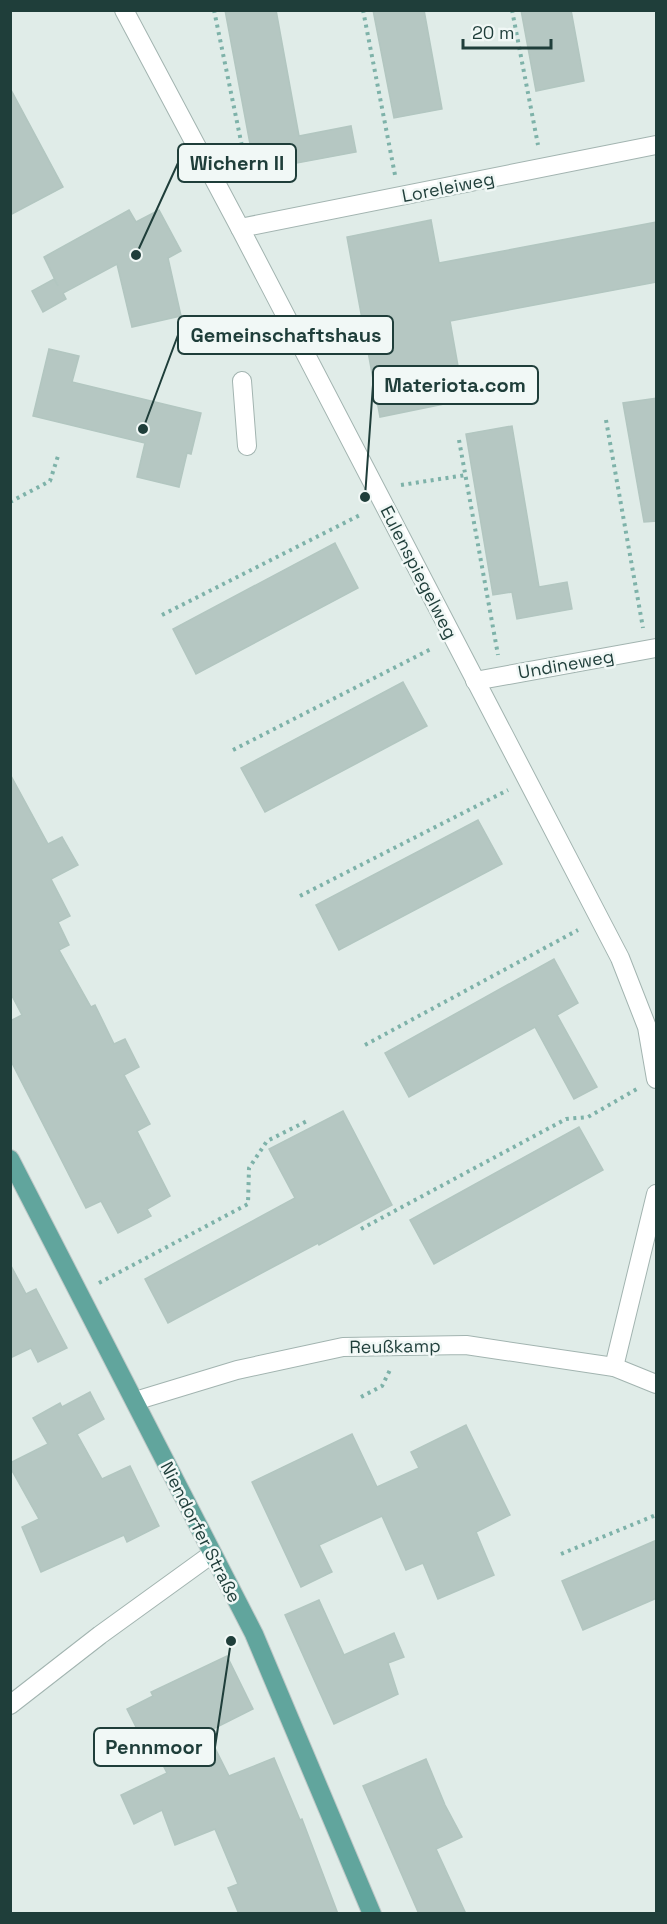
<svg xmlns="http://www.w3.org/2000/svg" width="667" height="1924" font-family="'Space Grotesk',sans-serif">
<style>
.building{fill:#b5c7c2;stroke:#b2c6c0;stroke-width:1.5}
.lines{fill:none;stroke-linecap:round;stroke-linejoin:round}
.minor-casing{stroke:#a2b4b0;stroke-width:20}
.major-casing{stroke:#c0c9c8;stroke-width:20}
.path{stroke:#7eb2a9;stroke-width:4;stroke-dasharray:3 4.5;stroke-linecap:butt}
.minor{stroke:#fff;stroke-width:18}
.major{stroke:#61a59d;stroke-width:18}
.labels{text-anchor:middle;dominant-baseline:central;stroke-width:5;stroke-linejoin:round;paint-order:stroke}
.street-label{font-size:18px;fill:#1f3e3a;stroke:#f1f8f6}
.leader{fill:none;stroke:#1f3e3a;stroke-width:2}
.callout-dot{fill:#1f3e3a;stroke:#f1f8f6;stroke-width:2}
.callout{fill:#f1f8f6;stroke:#1f3e3a;stroke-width:2}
.callout-label{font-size:20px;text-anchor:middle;font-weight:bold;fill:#1f3e3a}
</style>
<rect width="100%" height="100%" fill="#e0ece8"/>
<g class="building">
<path d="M225,10H276L299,136L351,126L356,152L265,169L260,143L250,144Z"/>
<path d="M373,10H424L442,109L394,118Z"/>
<path d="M521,10H571L584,81L536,91Z"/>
<path d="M10,88L63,187L10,215Z"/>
<path d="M129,210L136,222L159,210L181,251L168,258L181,316L132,327L117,264L63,293L66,299L43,312L32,291L54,279L58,286L44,257Z"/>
<path d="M431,220L439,263L657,222V282L450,321L464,400L380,417L347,237Z"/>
<path d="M49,349L79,356L72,382L201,413L191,454L187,453L179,487L137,477L145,443L33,416Z"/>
<path d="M657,398V521L644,522L623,403Z"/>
<path d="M512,426L539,587L567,582L572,609L517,619L512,592L493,595L466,434Z"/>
<path d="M335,543L358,588L196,674L173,629Z"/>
<path d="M403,682L427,726L265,812L241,768Z"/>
<path d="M10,774L48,844L62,837L78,865L51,879L70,916L58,922L69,945L59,950L91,1007L95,1005L114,1044L125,1039L139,1067L124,1075L150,1124L137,1131L170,1196L147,1209L151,1216L118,1233L101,1201L86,1208L10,1059V1021L22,1015L10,992Z"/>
<path d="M478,820L502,864L339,950L316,905Z"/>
<path d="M554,959L578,1003L557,1015L597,1087L574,1099L535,1027L409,1097L385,1053Z"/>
<path d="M343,1111L392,1205L319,1245L318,1243L168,1323L145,1279L295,1198L269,1149Z"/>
<path d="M579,1127L603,1170L434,1264L410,1220Z"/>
<path d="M10,1264L26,1294L36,1289L67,1348L38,1362L31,1348L10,1358Z"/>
<path d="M90,1392L104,1419L77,1434L102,1479L130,1466L159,1526L127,1542L124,1535L41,1572L22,1527L39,1519L10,1467V1463L48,1444L33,1418L60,1403L62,1407Z"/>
<path d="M466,1425L510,1515L476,1532L494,1575L438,1599L423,1563L406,1570L382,1516L319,1545L332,1572L301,1587L252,1482L352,1434L377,1487L419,1468L411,1452Z"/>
<path d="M657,1540V1598L583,1630L562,1581Z"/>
<path d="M319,1600L344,1655L394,1633L404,1657L388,1663L398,1694L334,1724L285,1615Z"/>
<path d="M227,1656L253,1709L207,1732L229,1776L274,1758L300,1820L302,1819L338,1914H239L228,1888L238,1884L215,1829L175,1845L162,1810L134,1824L121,1795L167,1773L145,1730L139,1733L127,1709L153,1696L151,1692Z"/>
<path d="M426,1759L445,1805L462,1837L436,1849L466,1914H419L363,1786Z"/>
</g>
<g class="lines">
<defs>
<g id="minor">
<path d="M124,10L240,228L620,958L647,1027L656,1079"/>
<path d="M240,228L656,145"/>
<path d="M242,381L247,446"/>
<path d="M475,681L656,648"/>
<path d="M614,1367L656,1194"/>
<path d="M135,1401L237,1370L343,1347L466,1345L614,1367L656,1384"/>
<path d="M10,1705L100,1635L212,1554"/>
</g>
<path id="major" d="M10,1159L254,1634L372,1914"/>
</defs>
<use href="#minor" class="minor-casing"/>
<use href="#major" class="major-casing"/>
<g class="path">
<path d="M214,10L244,156L243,181"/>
<path d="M363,10L395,175"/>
<path d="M512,10L538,145"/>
<path d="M606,420L643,628"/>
<path d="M459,440L498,655"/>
<path d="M401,485L466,475"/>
<path d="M10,502L50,481L58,456"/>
<path d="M162,615L362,514"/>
<path d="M233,750L433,648"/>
<path d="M300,896L508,790"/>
<path d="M365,1045L578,930"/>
<path d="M361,1229L566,1119L588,1117L637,1089"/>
<path d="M99,1283L248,1204L249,1168L267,1141L307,1121"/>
<path d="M361,1397L382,1386L390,1370"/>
<path d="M561,1554L656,1515"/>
</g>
<use href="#minor" class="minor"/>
<use href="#major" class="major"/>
</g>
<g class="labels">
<g class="street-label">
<text transform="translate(448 187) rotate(-11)">Loreleiweg</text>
<text transform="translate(419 572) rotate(63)">Eulenspiegelweg</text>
<text transform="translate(566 664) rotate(-10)">Undineweg</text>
<text transform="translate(395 1346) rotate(-1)">Reußkamp</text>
<text transform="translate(201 1532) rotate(63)">Niendorfer Straße</text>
</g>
</g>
<path class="leader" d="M136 255L178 163M143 429L178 335M365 497L373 385M231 1641L215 1747"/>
<g class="callout-dot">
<circle cx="136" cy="255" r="6"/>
<circle cx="143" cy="429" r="6"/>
<circle cx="365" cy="497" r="6"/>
<circle cx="231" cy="1641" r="6"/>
</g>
<g class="callout">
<rect x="178" y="144" width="118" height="38" rx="6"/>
<rect x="178" y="316" width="215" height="38" rx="6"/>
<rect x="373" y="366" width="165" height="38" rx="6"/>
<rect x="94" y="1728" width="121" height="38" rx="6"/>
</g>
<g class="callout-label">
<text x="237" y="170">Wichern II</text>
<text x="286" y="342">Gemeinschaftshaus</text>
<text x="455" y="392">Materiota.com</text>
<text x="154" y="1754">Pennmoor</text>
</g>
<rect width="667" height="1924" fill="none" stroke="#1f3e3a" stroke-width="24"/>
<path d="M463 39v9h88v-9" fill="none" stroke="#1f3e3a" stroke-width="3"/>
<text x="472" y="39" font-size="18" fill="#1f3e3a" stroke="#f1f8f6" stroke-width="4.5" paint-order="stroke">20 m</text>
</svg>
